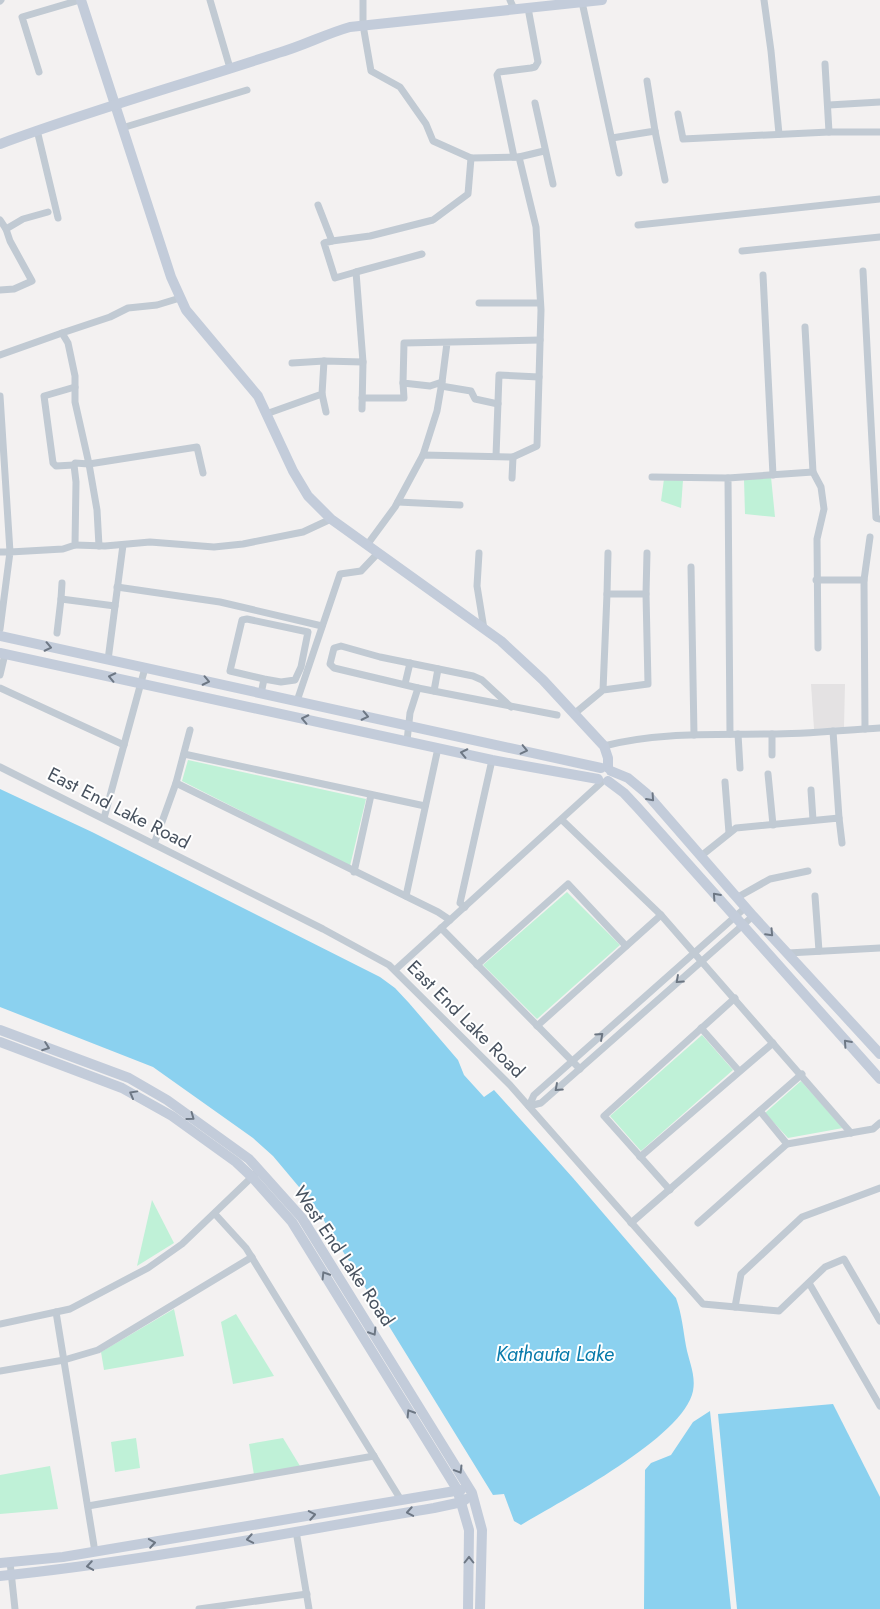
<svg xmlns="http://www.w3.org/2000/svg" width="880" height="1609" font-family="Jost,sans-serif">
<style>
.education{fill:#e4e2e3}
.green{fill:#bff1d7}
.water{fill:#8bd1ef}
.lines{fill:none;stroke-linecap:round;stroke-linejoin:round}
.street{stroke:#c1cad3;stroke-width:7}
.secondary{stroke:#c3ccda;stroke-width:10}
.oneway{stroke:#6d7784}
.oneway2{stroke:#6c7682}
.labels{text-anchor:middle;dominant-baseline:central;stroke-width:4;stroke-linejoin:round;paint-order:stroke}
.street-label{font-size:19px;fill:#48525f;stroke:#fff}
.water-label{font-size:20px;font-style:italic;fill:#087aaa;stroke:#fff}
</style>
<rect width="100%" height="100%" fill="#f3f1f1"/>
<path class="education" d="M811,684H845L844,727L814,729Z"/>
<g class="green">
<path d="M771,477L775,517L745,514L744,479Z"/>
<path d="M664,479L683,480L681,508L661,501Z"/>
<path d="M188,760L366,799L350,866L182,781Z"/>
<path d="M567,892L620,945L537,1019L483,965Z"/>
<path d="M702,1035L733,1070L641,1151L610,1116Z"/>
<path d="M801,1081L843,1128L788,1138L765,1113Z"/>
<path d="M152,1200L174,1243L137,1266Z"/>
<path d="M174,1309L184,1356L104,1370L101,1352Z"/>
<path d="M236,1314L274,1376L233,1384L221,1322Z"/>
<path d="M136,1438L140,1468L115,1472L111,1442Z"/>
<path d="M283,1438L300,1466L254,1475L249,1444Z"/>
<path d="M50,1466L58,1509L0,1514V1475Z"/>
</g>
<g class="water">
<path d="M0,789L92,832L380,977L395,988L409,1003L458,1060L464,1075L484,1097L494,1090L573,1178L676,1298C682,1315 683,1329 686,1346C689,1362 696,1375 693,1391C684,1437 561,1501 521,1525L514,1521L504,1494L493,1495L315,1206L273,1156L253,1138L153,1067L0,1007Z"/>
<path d="M833,1404L880,1497V1609H737L718,1414Z"/>
<path d="M710,1411L731,1609H644L645,1470L651,1463L671,1455L693,1422Z"/>
</g>
<g class="lines">
<g class="street">
<path d="M210,0L230,68"/>
<path d="M363,0V25L371,71L400,87L426,124L433,141L471,158L519,157L536,227L541,310L537,446L513,457"/>
<path d="M510,0L514,9"/>
<path d="M764,0L771,51L779,134"/>
<path d="M0,1L1,0"/>
<path d="M582,2L619,173"/>
<path d="M825,64L829,132"/>
<path d="M39,72L22,17L80,0"/>
<path d="M535,103L553,184"/>
<path d="M829,105L880,102"/>
<path d="M678,114L683,139L829,132H880"/>
<path d="M122,128L247,90"/>
<path d="M37,130L58,218"/>
<path d="M655,131L665,180"/>
<path d="M612,138L655,131L647,81"/>
<path d="M514,157L497,75L499,72L531,68L535,67L538,62L528,8"/>
<path d="M519,157L544,151"/>
<path d="M318,205L332,241L370,236L433,220L468,194L471,158"/>
<path d="M0,220L6,229"/>
<path d="M638,225L880,199"/>
<path d="M742,251L880,237"/>
<path d="M863,271L876,518L880,519"/>
<path d="M356,272L422,254"/>
<path d="M763,275L773,475"/>
<path d="M0,290L14,289L32,281L10,241L6,229L23,219L48,212"/>
<path d="M479,303H540"/>
<path d="M805,327L813,472L821,487L824,509L817,539L818,648"/>
<path d="M447,343L442,382L430,386L403,383L404,343L540,340"/>
<path d="M0,355L62,333"/>
<path d="M292,363L324,361"/>
<path d="M441,386L471,391L475,399L498,404"/>
<path d="M322,394L326,412"/>
<path d="M0,396L10,552H0"/>
<path d="M362,398H404L403,383"/>
<path d="M362,409L363,362"/>
<path d="M266,414L322,394L324,361L363,362L356,272L335,278L324,243L332,241"/>
<path d="M423,455L437,411L442,382"/>
<path d="M496,456L499,375L539,377"/>
<path d="M74,465L56,466L53,463L44,396L75,387"/>
<path d="M652,477L728,478"/>
<path d="M398,502L460,505"/>
<path d="M75,545L105,546L150,542L214,547L243,544L303,532L331,519"/>
<path d="M367,545L395,507L423,455L513,457L512,478"/>
<path d="M99,546L97,510L89,464L197,447L203,473"/>
<path d="M479,553L477,586L484,629"/>
<path d="M691,567L694,735"/>
<path d="M816,580H864"/>
<path d="M117,587L220,602L322,626"/>
<path d="M607,594L608,553"/>
<path d="M646,594L647,553"/>
<path d="M61,599L62,583"/>
<path d="M0,629L10,552L63,549L75,545L76,482L74,465L75,463L89,464L75,402V376L68,343L62,333L110,317L128,308L157,305L180,298"/>
<path d="M57,633L61,599L115,606"/>
<path d="M108,660L123,545"/>
<path d="M0,675L5,654"/>
<path d="M405,684L410,663"/>
<path d="M0,688L124,745"/>
<path d="M418,688L557,715"/>
<path d="M434,691L438,669"/>
<path d="M261,694L264,679L281,682L295,680L301,667L308,632L247,619L242,620L230,671L264,679"/>
<path d="M297,701L340,574L361,571L378,553"/>
<path d="M574,714L603,690L607,594H646L648,684L603,690"/>
<path d="M865,729L864,580L870,537"/>
<path d="M833,731L839,818"/>
<path d="M730,734L728,478L813,472"/>
<path d="M738,734L740,768"/>
<path d="M772,734V755"/>
<path d="M407,741L410,713L418,688L334,668L330,664L334,648L341,646L380,657L473,676L482,680L511,707"/>
<path d="M604,746C657,732 714,735 770,734C807,734 843,730 880,728"/>
<path d="M184,754L425,806"/>
<path d="M0,767L323,929L389,965L510,1085L703,1304L779,1311L825,1267L844,1259L880,1321"/>
<path d="M768,774L773,825"/>
<path d="M725,782L729,833"/>
<path d="M176,783L438,912L450,920"/>
<path d="M811,790L813,820"/>
<path d="M104,818L145,668"/>
<path d="M562,820L661,915L851,1133"/>
<path d="M154,844L176,783L190,730"/>
<path d="M701,856L736,828L839,818L842,843"/>
<path d="M354,872L371,795"/>
<path d="M406,896L438,748"/>
<path d="M815,896L819,951"/>
<path d="M738,897L770,879L808,871"/>
<path d="M465,907L460,903L492,760"/>
<path d="M441,928L580,1069"/>
<path d="M788,953L880,948"/>
<path d="M477,965L568,884L626,946"/>
<path d="M395,970L602,782"/>
<path d="M537,1026L661,915"/>
<path d="M701,1028L739,1071"/>
<path d="M529,1106L534,1095L746,907"/>
<path d="M529,1106L541,1103L753,916"/>
<path d="M760,1111L787,1144L873,1129L880,1123"/>
<path d="M640,1157L773,1043"/>
<path d="M670,1190L604,1116L735,998"/>
<path d="M215,1214L246,1248L401,1500"/>
<path d="M631,1223L802,1074"/>
<path d="M698,1223L787,1144"/>
<path d="M809,1283L880,1406"/>
<path d="M735,1307L741,1274L802,1217L880,1188"/>
<path d="M56,1312L95,1552"/>
<path d="M0,1324L70,1309L148,1268L182,1244L255,1174"/>
<path d="M0,1371L64,1360L98,1350L252,1257"/>
<path d="M88,1506L374,1456"/>
<path d="M296,1531L309,1609"/>
<path d="M10,1562L15,1609"/>
<path d="M199,1609L307,1594"/>
</g>
<g class="secondary">
<path d="M81,0L171,277L186,310L258,396L293,471L308,496L331,519L501,641L543,680L604,746L608,758V768"/>
<path d="M0,144C91,110 185,84 278,53C303,46 325,34 350,27L602,0"/>
<path d="M0,636L601,768"/>
<path d="M0,653L492,760L598,779"/>
<path d="M611,771L628,778L646,793L753,916L880,1054"/>
<path d="M608,781L624,793L638,808L880,1079"/>
<path d="M0,1030L129,1078L167,1100L249,1159L302,1218L472,1493L482,1530L480,1609"/>
<path d="M0,1042L122,1088L172,1116L236,1162L252,1177L292,1222L457,1489L469,1530L468,1609"/>
<path d="M0,1563L63,1557L461,1490"/>
<path d="M0,1576C146,1561 290,1532 434,1508L462,1502L466,1499"/>
</g>
</g>
<defs><path id="oneway-chevron" d="M-2-3.5L2.5 0L-2 3.5" fill="none" stroke-width="1.6" stroke-linecap="round" stroke-linejoin="round" transform="scale(1.25)"/></defs>
<g class="oneway">
<use href="#oneway-chevron" transform="translate(48 647) rotate(12)"/>
<use href="#oneway-chevron" transform="translate(112 677) rotate(-168)"/>
<use href="#oneway-chevron" transform="translate(206 681) rotate(12)"/>
<use href="#oneway-chevron" transform="translate(365 716) rotate(12)"/>
<use href="#oneway-chevron" transform="translate(305 719) rotate(-168)"/>
<use href="#oneway-chevron" transform="translate(524 750) rotate(13)"/>
<use href="#oneway-chevron" transform="translate(464 753) rotate(-168)"/>
<use href="#oneway-chevron" transform="translate(651 798) rotate(48)"/>
<use href="#oneway-chevron" transform="translate(716 896) rotate(-132)"/>
<use href="#oneway-chevron" transform="translate(770 933) rotate(47)"/>
<use href="#oneway-chevron" transform="translate(847 1043) rotate(-132)"/>
<use href="#oneway-chevron" transform="translate(46 1047) rotate(20)"/>
<use href="#oneway-chevron" transform="translate(133 1094) rotate(-151)"/>
<use href="#oneway-chevron" transform="translate(191 1117) rotate(36)"/>
<use href="#oneway-chevron" transform="translate(325 1275) rotate(-122)"/>
<use href="#oneway-chevron" transform="translate(373 1332) rotate(58)"/>
<use href="#oneway-chevron" transform="translate(410 1413) rotate(-122)"/>
<use href="#oneway-chevron" transform="translate(459 1470) rotate(59)"/>
<use href="#oneway-chevron" transform="translate(410 1512) rotate(170)"/>
<use href="#oneway-chevron" transform="translate(312 1515) rotate(-10)"/>
<use href="#oneway-chevron" transform="translate(250 1539) rotate(170)"/>
<use href="#oneway-chevron" transform="translate(152 1543) rotate(-9)"/>
<use href="#oneway-chevron" transform="translate(469 1560) rotate(-90)"/>
<use href="#oneway-chevron" transform="translate(90 1566) rotate(171)"/>
</g>
<g class="oneway2">
<use href="#oneway-chevron" transform="translate(679 980) rotate(138)"/>
<use href="#oneway-chevron" transform="translate(600 1036) rotate(-42)"/>
<use href="#oneway-chevron" transform="translate(558 1088) rotate(138)"/>
</g>
<g class="labels">
<g class="street-label">
<text transform="translate(119 808) rotate(27)">East End Lake Road</text>
<text transform="translate(466 1019) rotate(45)">East End Lake Road</text>
<text transform="translate(344 1256) rotate(56)">West End Lake Road</text>
</g>
<g class="water-label">
<text x="555" y="1354">Kathauta Lake</text>
</g>
</g>
</svg>
